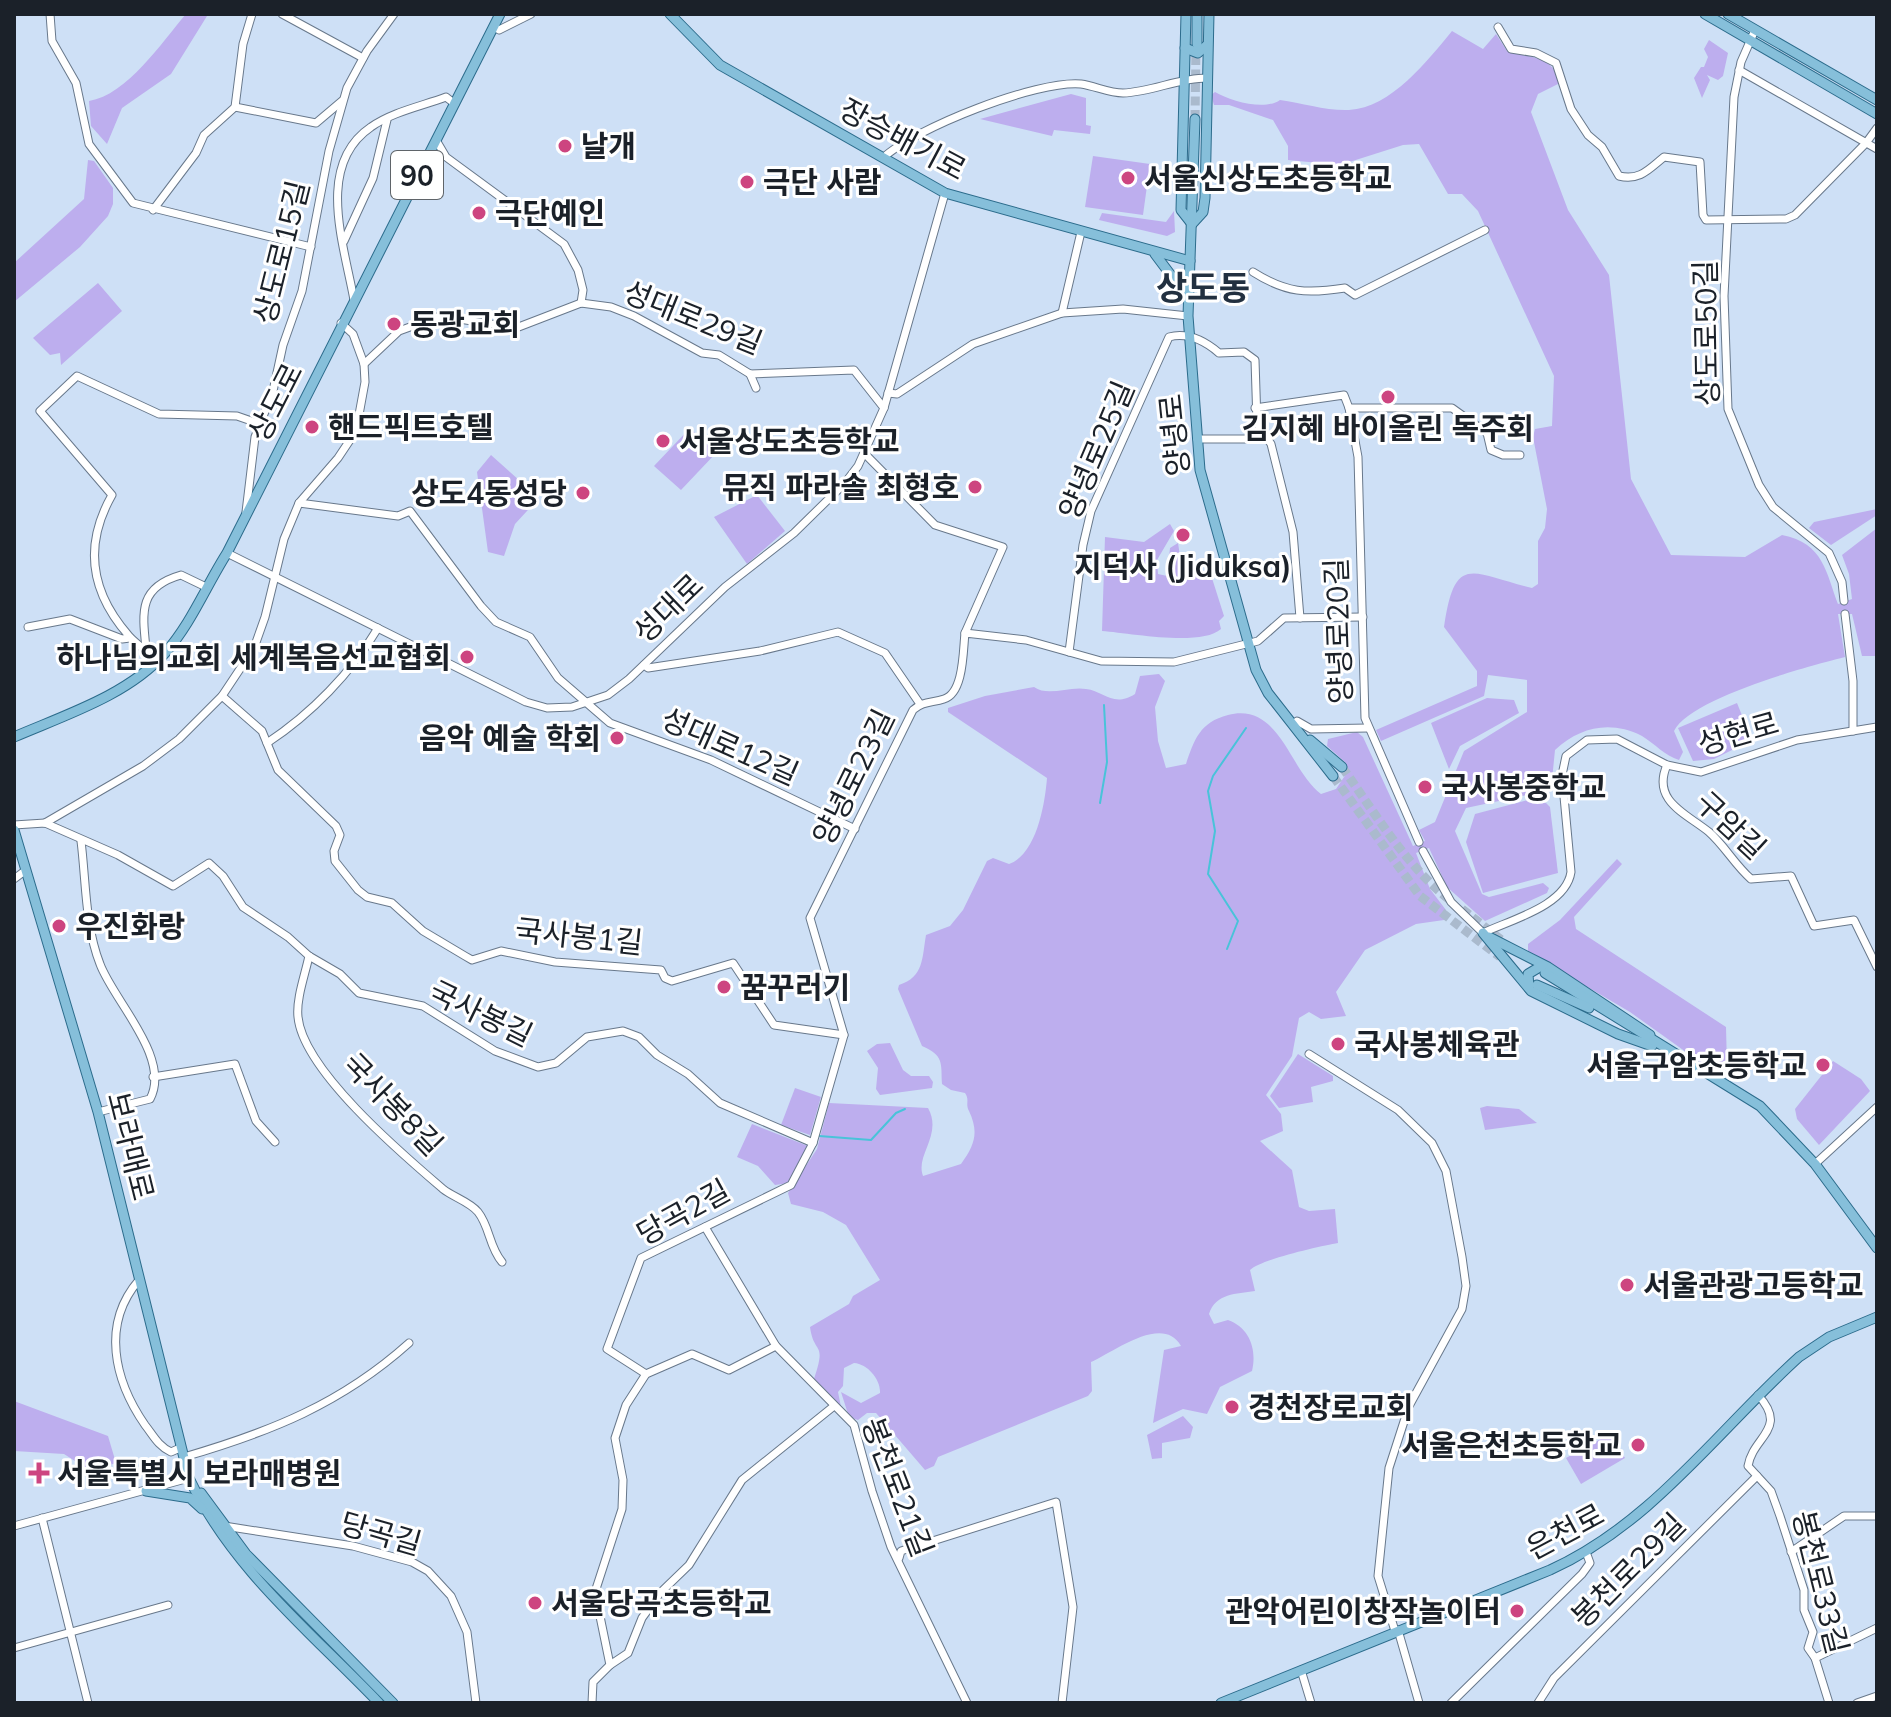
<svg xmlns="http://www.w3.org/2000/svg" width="1891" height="1717" font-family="Mulish,'Noto Sans KR',sans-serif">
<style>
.green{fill:#bdaeee}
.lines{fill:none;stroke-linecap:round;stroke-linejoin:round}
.stream{stroke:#49c3d9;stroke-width:2}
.major-tunnel{stroke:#aabacd;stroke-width:9;stroke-dasharray:9 4.5;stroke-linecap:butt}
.minor-casing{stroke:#68788b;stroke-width:9}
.major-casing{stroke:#2c6c8c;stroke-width:11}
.minor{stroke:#fff;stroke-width:7}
.major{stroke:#86bfda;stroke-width:9}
.poi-dot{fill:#cd4580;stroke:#fff;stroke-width:3}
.labels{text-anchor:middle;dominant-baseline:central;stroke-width:6;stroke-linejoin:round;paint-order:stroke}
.shield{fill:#fff;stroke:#5f6469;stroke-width:2}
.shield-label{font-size:28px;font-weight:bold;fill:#1b2129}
.street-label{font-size:30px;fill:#1b2129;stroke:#fff}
.poi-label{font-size:30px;font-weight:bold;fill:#1b2129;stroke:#fff;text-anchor:start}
.quarter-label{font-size:34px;font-weight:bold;fill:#223040;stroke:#fff}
</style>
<rect width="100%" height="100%" fill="#cee0f6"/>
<g class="green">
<path d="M186,14L207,16L171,74L122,108L107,144L91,126L89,101C127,95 162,42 186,14Z"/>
<path d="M1452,31L1483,49L1496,34L1507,51C1531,59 1552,54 1560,83L1538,94L1531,112L1568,210L1609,275L1631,479L1671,555L1745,557L1782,535C1824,543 1826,573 1838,604L1852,599L1849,574L1842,555L1877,528V656H1862L1852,614H1838L1845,657C1809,666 1690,698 1674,731L1683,752L1679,760C1665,756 1654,743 1642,736C1610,720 1580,727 1555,750L1551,790L1544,796L1527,795L1466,808L1455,831L1482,894L1489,897L1543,883L1549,888L1547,893L1485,921L1447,887L1429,848L1416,853L1430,889L1446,910L1444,920L1416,924L1365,950L1336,992L1346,1016L1321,1019L1309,1012L1299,1018L1292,1056L1266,1095L1281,1114L1283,1131L1260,1141L1292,1170L1299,1207L1309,1211L1335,1209L1338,1243C1321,1246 1262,1259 1250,1270L1255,1291C1236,1294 1216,1293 1209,1314L1214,1324L1228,1320C1250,1328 1257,1350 1252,1371L1220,1387L1207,1414L1183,1409L1153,1423L1164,1350L1181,1346C1163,1313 1112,1353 1091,1362L1092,1391L1088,1396L938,1457L934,1466L925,1470L876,1413H867L858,1420L849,1417L841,1392L861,1403L880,1393C881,1380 868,1364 854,1363L844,1368L843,1386L838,1392L841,1407L814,1379C827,1340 814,1356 810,1327L849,1304L853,1296L880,1280L846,1225L823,1212L791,1204L788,1193L817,1149L829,1103L928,1108C943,1135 915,1155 923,1176L961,1164C975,1145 979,1132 969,1111C965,1104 970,1100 965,1093L951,1090L942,1084C941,1062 944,1056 922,1046L898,989L899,985C924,977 922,958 926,935L950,926L963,910L987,861L993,858L1009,864C1037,854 1045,803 1047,778L948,712V708L985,696L1034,687C1048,697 1069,686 1086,689C1104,691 1113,708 1135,694L1140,676L1159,674L1165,681L1155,707L1158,741L1166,768L1186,764C1194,740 1200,722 1228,715C1280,702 1289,770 1321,794L1336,789L1348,771L1346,763L1327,746L1328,739L1357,732L1363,737L1413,846L1425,841L1419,830L1435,822L1464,751L1527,712V680L1488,675L1484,696L1381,741L1376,730L1477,686V671L1444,627C1455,552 1471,573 1532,588L1538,584V541L1545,528L1547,509L1533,437L1535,429L1552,426L1554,376L1478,211L1462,194H1448L1419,144L1403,145L1340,165L1288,160V146L1273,120L1229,105H1214L1211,95L1215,92C1230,101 1265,111 1280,100C1302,103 1327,111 1349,110C1391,108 1428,60 1452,31Z"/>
<path d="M1709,40L1728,53L1723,76L1718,80L1707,75L1710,80L1702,98L1694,78L1701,67H1704L1708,57L1704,49Z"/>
<path d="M1071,94L1086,98V125L1091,126L1090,134L1054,130L1052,136L980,119Z"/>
<path d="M1093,156L1150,164L1143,215L1085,207Z"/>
<path d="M88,160L94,161L113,188V204L108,216L80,247L14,302V263L84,199Z"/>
<path d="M1174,211L1175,232L1167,236L1099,220L1102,213L1166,222Z"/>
<path d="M98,283L122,311L61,365L60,353L50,355L33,338Z"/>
<path d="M690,428L716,453L681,490L654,466Z"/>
<path d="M491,455L539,498L515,524L504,556L488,552L477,472Z"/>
<path d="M757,495L785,531L747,564L714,517Z"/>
<path d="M1877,509V515L1831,545L1809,528L1814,522Z"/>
<path d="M1170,524L1174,531L1157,560L1158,574L1167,576L1170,548L1178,543L1183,576L1190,555L1196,570L1211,575L1224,616L1219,621L1221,629C1201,647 1130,633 1102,631L1105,537L1144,542Z"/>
<path d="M1487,698L1514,700L1519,713L1460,746L1449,769L1431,723Z"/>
<path d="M1737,703L1752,740L1714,759L1693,761L1678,728Z"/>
<path d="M1528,800L1546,803L1550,807L1558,873L1483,893L1466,842L1475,814Z"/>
<path d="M1617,859L1622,864L1574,917L1576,929L1726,1027L1727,1066L1721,1077L1630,1012L1528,952V944L1560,920Z"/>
<path d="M890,1043L903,1070L911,1076H929L933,1082L932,1088L880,1095L876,1089L878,1068L867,1051L877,1044Z"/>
<path d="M1298,1054L1333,1076V1081L1311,1087L1313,1102L1279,1108L1270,1096Z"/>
<path d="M1833,1061L1861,1079L1870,1091L1819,1145L1797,1119L1795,1109Z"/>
<path d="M795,1088L821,1097L810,1135L781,1125Z"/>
<path d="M1487,1106L1519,1109L1537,1123L1485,1130L1480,1108Z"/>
<path d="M752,1124L808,1146L789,1183L775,1185L758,1166L737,1157Z"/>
<path d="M14,1401L108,1436L116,1463L78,1475L75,1461L64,1454L14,1451Z"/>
<path d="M1183,1416L1193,1427L1190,1438L1162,1443V1458L1152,1459L1147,1435Z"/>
<path d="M1610,1434L1625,1458L1581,1484L1566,1458Z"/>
</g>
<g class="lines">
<g class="stream">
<path d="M1100,803L1107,762L1104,705"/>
<path d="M1227,949L1238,921L1208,874L1215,831L1208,791L1213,776L1246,728"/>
<path d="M819,1136L871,1140L896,1113L905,1109"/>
</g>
<g class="major-tunnel">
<path d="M1195,119L1196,47"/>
<path d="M1342,767C1375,813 1406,866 1450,900"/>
<path d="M1333,776L1420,896L1500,957"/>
<path d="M1462,909L1504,942"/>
</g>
<defs>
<g id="minor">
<path d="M50,14L52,41L76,83L89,144L133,203L311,247"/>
<path d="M282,14L363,58"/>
<path d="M494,27L499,30L531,14"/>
<path d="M1498,27L1511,49L1536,53L1556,63L1571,109L1588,135L1602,147L1619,176C1640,181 1649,169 1664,157L1700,162L1703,215L1706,220L1786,219L1795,215L1866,143L1877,128"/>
<path d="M1755,30L1741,62L1734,97L1724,296L1728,409L1759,485L1773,507L1829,553L1842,582L1844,601"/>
<path d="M1739,70L1877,149"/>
<path d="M235,107L316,123L342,101"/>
<path d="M436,140L446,157L564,244L578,270L583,290L581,303"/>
<path d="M883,158C915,128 1037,80 1081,84C1095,86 1109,93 1123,93C1152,92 1178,78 1207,78"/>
<path d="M153,210L196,153L204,135L235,107L243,44L252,14"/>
<path d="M344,241L373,178L387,120"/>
<path d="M1253,272C1286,293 1307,294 1345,288L1355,295L1485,230"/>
<path d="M354,300C344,244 315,165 371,127C392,112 422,106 446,97L455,104"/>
<path d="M1062,313L1081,232"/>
<path d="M364,364L399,331L440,316L516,328L581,303L611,307L634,316L702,353L719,355L750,374L854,370L884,408"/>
<path d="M750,374L756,388"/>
<path d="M888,393L897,394L973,344L1062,313L1123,309L1188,316"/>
<path d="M1255,408L1344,395L1349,408H1452L1487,433L1491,450L1503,455H1520"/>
<path d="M1349,408L1358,457L1365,718L1419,842"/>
<path d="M1197,439H1252L1265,435"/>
<path d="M865,454L935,525L1003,547L965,633"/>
<path d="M299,503L398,516L410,511L481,606L496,622L530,637L558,678L610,723L711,760L855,829"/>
<path d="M246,512L255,437L273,391L283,345L302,291L329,151L347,88L367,51L394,14"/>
<path d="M227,553L526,702L547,708L572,707L608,695L629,679L725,587L794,533L845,483L858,466L884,408L945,193"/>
<path d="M1845,614L1853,681V731"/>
<path d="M28,627L70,619L122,639L130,638"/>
<path d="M146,648C142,611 139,587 181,575L206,587"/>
<path d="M1069,652L1083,545L1091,511L1169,337C1188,332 1205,341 1219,353L1244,352L1255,360L1257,423L1271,444L1293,532L1300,618"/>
<path d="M158,661C149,652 137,645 129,636C91,593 83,546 112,495L40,411L77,376L159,414L237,416L260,424"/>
<path d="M644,665L648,668L760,651L838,632L885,653L920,704"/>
<path d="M222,696L262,731L278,770L336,826L340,835L334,851L335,861L358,890L367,897L392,903L423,931L465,956L472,960L501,951L555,962L661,970L665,978L672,981L733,963L774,1025L844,1035"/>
<path d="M1293,724L1297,721L1311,729L1368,728"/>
<path d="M267,743C311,714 351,673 378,628"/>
<path d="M1667,765C1651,801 1687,814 1709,832C1724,845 1735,865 1751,879L1791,876L1814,926L1854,920L1877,967"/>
<path d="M45,823L143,766L179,739L222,696L254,648L265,617L284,539L299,503L338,458L356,431L365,382L364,364L353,334L341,323"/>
<path d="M14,825L45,823L118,855L173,886L209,863L223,876L243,907L288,937L309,956L340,974L359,993L423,1006L495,1051L538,1067L556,1063L587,1037L623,1031L639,1037L657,1055L688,1074L720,1103L813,1143"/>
<path d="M81,841C86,881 85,926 100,964C113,1000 172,1058 150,1099L98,1112"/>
<path d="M1423,851L1451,902L1483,933C1510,920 1566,906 1571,872L1562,775L1566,756L1587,740L1617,739L1667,765L1701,772L1797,740L1877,727"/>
<path d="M14,879L26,870"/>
<path d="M309,956C305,975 296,999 298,1017C303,1070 402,1154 443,1189C453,1197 470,1202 478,1212C490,1227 489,1247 502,1262"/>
<path d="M1309,1054L1398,1110L1432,1143L1446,1171L1462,1257L1466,1286L1462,1309L1409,1406L1389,1468L1378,1576L1395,1631"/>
<path d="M153,1077L235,1064L256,1121L275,1142"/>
<path d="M1815,1164L1877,1107"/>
<path d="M705,1227L776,1346L854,1425L872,1491L891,1547L967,1703"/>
<path d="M139,1280C101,1324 114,1380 145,1425C153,1435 158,1446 171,1452L180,1448"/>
<path d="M646,1374L607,1349L641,1258L791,1185L813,1143L844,1035L810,918L913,710C923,701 932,703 944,699C964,693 963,650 965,633L1026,640L1101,661L1174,662L1258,641L1284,618L1363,617"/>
<path d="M1758,1395C1789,1429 1753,1436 1748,1466L1771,1491L1780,1516L1804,1590V1610L1813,1632L1808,1648L1815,1658L1829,1703"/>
<path d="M184,1457C270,1432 341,1404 409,1343"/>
<path d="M42,1518L88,1703"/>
<path d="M14,1526L189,1478"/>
<path d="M224,1526L353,1546L412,1562L428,1571L451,1596L467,1632L476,1703"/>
<path d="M1791,1552L1844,1516H1877"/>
<path d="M899,1558L901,1551L1056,1502L1073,1607L1062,1703"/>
<path d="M1398,1630L1419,1703"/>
<path d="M14,1648L168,1605"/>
<path d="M1815,1658L1877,1628"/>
<path d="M610,1665L628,1653L642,1618L660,1593L689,1565L742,1480L834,1406"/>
<path d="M1301,1670L1311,1703"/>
<path d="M592,1703L593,1682L610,1665L595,1592L622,1509L623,1480L615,1438L626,1405L646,1374L692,1354L729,1370L776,1346"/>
<path d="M1451,1703L1582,1574L1590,1563L1586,1552"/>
<path d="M1538,1703L1554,1678L1757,1476"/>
<path d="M1857,1703L1877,1696"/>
</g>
<g id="major">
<path d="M670,14L720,65L945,193L1190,261"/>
<path d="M1186,14L1181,210L1192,224L1203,212L1205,198L1209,14"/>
<path d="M1705,14L1877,114"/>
<path d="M1728,14L1877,100"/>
<path d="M1197,44V14"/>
<path d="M1185,48L1198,53L1207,45"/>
<path d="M1195,119L1188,316L1200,470L1256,670L1268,693L1333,776"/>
<path d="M1155,254L1188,298"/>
<path d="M14,737C65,715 128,695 165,653C191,624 206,586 227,553L500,14"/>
<path d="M1310,740L1342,767"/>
<path d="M14,830L98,1112L189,1478C232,1569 311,1632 379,1703"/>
<path d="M1483,933L1531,991L1618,1034L1652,1046"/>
<path d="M1489,937L1548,967L1650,1035"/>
<path d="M1545,973L1760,1106L1815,1164L1877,1248"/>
<path d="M1537,985L1589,1008"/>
<path d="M1529,988L1528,974L1543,965"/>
<path d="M146,1491L190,1498L202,1509"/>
<path d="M201,1493L246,1554L393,1703"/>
<path d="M1221,1703L1550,1570C1652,1524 1718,1430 1799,1357L1829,1337L1877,1317"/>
</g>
</defs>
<use href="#minor" class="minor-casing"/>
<use href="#major" class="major-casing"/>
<use href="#minor" class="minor"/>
<use href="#major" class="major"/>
</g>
<g class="poi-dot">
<circle cx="565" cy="146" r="8"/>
<circle cx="1128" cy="178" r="8"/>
<circle cx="747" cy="182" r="8"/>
<circle cx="479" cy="213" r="8"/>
<circle cx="394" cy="324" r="8"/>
<circle cx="1388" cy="397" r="8"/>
<circle cx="312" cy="427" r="8"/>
<circle cx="663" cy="441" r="8"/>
<circle cx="975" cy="487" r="8"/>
<circle cx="583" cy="493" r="8"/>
<circle cx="1183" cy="535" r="8"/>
<circle cx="467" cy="657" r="8"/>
<circle cx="617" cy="738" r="8"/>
<circle cx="1425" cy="787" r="8"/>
<circle cx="59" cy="926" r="8"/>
<circle cx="724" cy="987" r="8"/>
<circle cx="1338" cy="1044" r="8"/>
<circle cx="1823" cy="1065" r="8"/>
<circle cx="1627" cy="1285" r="8"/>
<circle cx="1232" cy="1407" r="8"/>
<circle cx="1638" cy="1445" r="8"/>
<path d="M35 1461h8v8h8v8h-8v8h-8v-8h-8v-8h8z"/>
<circle cx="535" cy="1603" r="8"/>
<circle cx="1517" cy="1611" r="8"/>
</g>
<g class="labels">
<rect class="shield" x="391" y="151" width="52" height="48" rx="6"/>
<g class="shield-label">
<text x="417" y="175">90</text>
</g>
<g class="street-label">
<text transform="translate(903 139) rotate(28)">장승배기로</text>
<text transform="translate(281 252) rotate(-76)">상도로15길</text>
<text transform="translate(693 317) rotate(22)">성대로29길</text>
<text transform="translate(1706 333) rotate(-91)">상도로50길</text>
<text transform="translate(275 402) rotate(-63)">상도로</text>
<text transform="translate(1174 435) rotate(-96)">양녕로</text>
<text transform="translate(1096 450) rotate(-67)">양녕로25길</text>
<text transform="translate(668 608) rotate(-44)">성대로</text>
<text transform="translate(1338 631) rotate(-92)">양녕로20길</text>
<text transform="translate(1738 733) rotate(-16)">성현로</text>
<text transform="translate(730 746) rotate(24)">성대로12길</text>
<text transform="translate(853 777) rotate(-64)">양녕로23길</text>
<text transform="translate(1731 825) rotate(43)">구암길</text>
<text transform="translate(579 936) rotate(6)">국사봉1길</text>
<text transform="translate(481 1013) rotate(26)">국사봉길</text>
<text transform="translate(393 1104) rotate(46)">국사봉8길</text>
<text transform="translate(131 1146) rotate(76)">보라매로</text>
<text transform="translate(683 1212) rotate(-29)">당곡2길</text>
<text transform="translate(898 1487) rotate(69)">봉천로21길</text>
<text transform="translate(1565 1531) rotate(-28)">은천로</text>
<text transform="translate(381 1533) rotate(16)">당곡길</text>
<text transform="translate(1628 1570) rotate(-45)">봉천로29길</text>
<text transform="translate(1821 1582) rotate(76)">봉천로33길</text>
</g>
<g class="poi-label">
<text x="581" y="146">날개</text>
<text x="1144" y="178">서울신상도초등학교</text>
<text x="763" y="182">극단 사람</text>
<text x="495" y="213">극단예인</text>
<text x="410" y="324">동광교회</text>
<text x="328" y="427">핸드픽트호텔</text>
<text x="1388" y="428" text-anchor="middle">김지혜 바이올린 독주회</text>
<text x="679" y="441">서울상도초등학교</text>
<text x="959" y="487" text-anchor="end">뮤직 파라솔 최형호</text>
<text x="567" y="493" text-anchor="end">상도4동성당</text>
<text x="1183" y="566" text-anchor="middle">지덕사 (Jiduksa)</text>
<text x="451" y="657" text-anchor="end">하나님의교회 세계복음선교협회</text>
<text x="601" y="738" text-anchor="end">음악 예술 학회</text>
<text x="1441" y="787">국사봉중학교</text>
<text x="75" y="926">우진화랑</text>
<text x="740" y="987">꿈꾸러기</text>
<text x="1354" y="1044">국사봉체육관</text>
<text x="1807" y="1065" text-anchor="end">서울구암초등학교</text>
<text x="1643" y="1285">서울관광고등학교</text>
<text x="1248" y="1407">경천장로교회</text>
<text x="1622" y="1445" text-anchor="end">서울은천초등학교</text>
<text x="57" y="1473">서울특별시 보라매병원</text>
<text x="551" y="1603">서울당곡초등학교</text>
<text x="1501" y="1611" text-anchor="end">관악어린이창작놀이터</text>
</g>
<g class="quarter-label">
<text x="1203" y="287">상도동</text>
</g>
</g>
<rect width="1891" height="1717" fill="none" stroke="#1b2129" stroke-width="32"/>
</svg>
